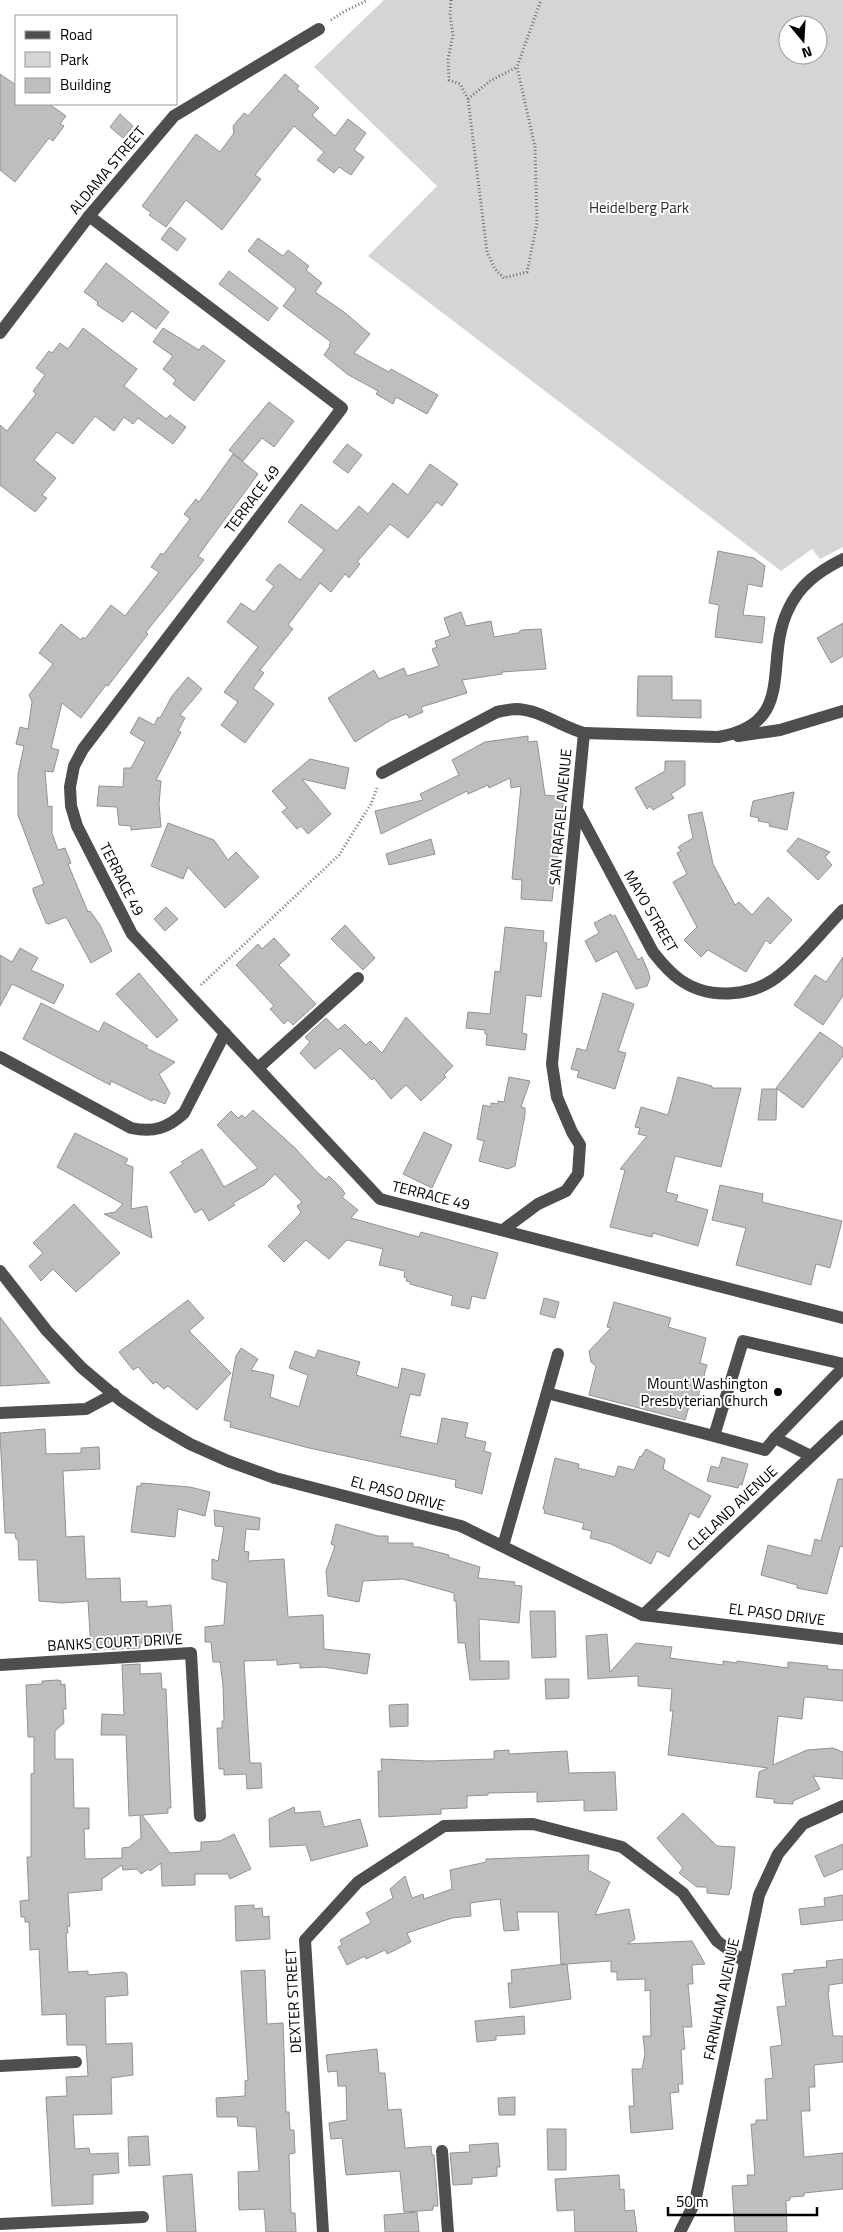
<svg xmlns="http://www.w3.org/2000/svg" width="843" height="2232" font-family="'Titillium Web',sans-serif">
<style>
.green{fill:#d5d5d5;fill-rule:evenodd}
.building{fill:#bebebe;stroke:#929292}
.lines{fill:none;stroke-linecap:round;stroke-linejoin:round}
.path{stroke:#707070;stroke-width:3;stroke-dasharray:1 2.5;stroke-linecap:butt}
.minor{stroke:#4e4e4e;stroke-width:12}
.poi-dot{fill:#000;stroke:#fff;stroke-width:2}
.labels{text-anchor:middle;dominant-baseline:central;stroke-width:4;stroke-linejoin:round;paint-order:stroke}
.street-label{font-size:15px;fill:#000;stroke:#fff}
.park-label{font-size:15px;fill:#2c2c2c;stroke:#fff}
.poi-label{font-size:15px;fill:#000;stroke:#fff;text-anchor:end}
</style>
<rect width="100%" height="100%" fill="#fff"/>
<path class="green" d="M384,0H843V547L820,559L812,549L781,571L368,256L437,186L314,67ZM788,25H818V55H788Z"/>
<g class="building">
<path d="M0,74L16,85V104H49L66,116L60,124L64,126L53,141L49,138L15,182L0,170Z"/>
<path d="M285,74L299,86L297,89L319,108L312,115L335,136L348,119L366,133L354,150L364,157L351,175L339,167L334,173L317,160L324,152L294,126L255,175L261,179L222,230L186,200L166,227L149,215L151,213L142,206L196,134L220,152L234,133L233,126L244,113L248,116Z"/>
<path d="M120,114L133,126L123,138L110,127Z"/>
<path d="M170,227L186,239L177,251L161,239Z"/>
<path d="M258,238L283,256L288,250L309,266L306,270L322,283L315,292L344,312L370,334L354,353L389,372L391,369L438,395L427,414L396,397L393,404L376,394L378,391L347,374L324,355L330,346L329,345L331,342L283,306L296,289L248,251Z"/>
<path d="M106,263L169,312L156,329L132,311L123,322L97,305L98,302L84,292Z"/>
<path d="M229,271L278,308L268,321L219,284Z"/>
<path d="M83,328L137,369L124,386L166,419L170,415L186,427L173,444L138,418L133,424L124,417L114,431L95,416L73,444L57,432L34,460L56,478L42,495L47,498L35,512L0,485V425L7,431L36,394L33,391L45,375L36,368L49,351L52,353L60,343L68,349Z"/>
<path d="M163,328L199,350L203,345L225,361L194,401L173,384L176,380L163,369L173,356L153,342Z"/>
<path d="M269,402L294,421L274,447L262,438L243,461L229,450Z"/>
<path d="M347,444L362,455L348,473L333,462Z"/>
<path d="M233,454L258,474L198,556L204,560L146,632L148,634L108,686L106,685L81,718L62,703L51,748L59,750L53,772L45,771L48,807L52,806V833L58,850L65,848L71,863L68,864L88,912L90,911L100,925L112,951L91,963L66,917L49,924L46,923L33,891V888L44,884L18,815V774L24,746L16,744L20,727L28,729L32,702L29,695L53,664L39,653L61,624L81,640L83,637L85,639L111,605L125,616L159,572L151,567L161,553L163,555L190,519L184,514L196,499L199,502Z"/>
<path d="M430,464L458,484L442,506L437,502L408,538L390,524L357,562L360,564L349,578L345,574L331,592L320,583L288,625L293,629L260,670L264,673L253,688L274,704L245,743L221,725L238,702L224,692L258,647L227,622L241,603L254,612L274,586L266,580L277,566L280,564L300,580L324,550L288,522L301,504L337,531L359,506L368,514L393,483L408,495Z"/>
<path d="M718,551L754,558L765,566L762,587L748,584L743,615L765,617L762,643L715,637L719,605L709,603Z"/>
<path d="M461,612L466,626L491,621L494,637L518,633L521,630L541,629L546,669L502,672V674L462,680L467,693L421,707L423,712L409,718L407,714L391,720L355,742L328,698L374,670L379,679L404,668L407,676L439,666L432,649L437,647L435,641L450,636L444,618Z"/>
<path d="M843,623V656L831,663L817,638Z"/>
<path d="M638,676H672V700H701V718L637,716Z"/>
<path d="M188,677L202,689L180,715L185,718L178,731L181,732L156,780L161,781L159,804L161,827L131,830V826L119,825L117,807L97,806L99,786L123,787L124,768H131L145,742L130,733L139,717L154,725L158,717L160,718L172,696Z"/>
<path d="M528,736V742L537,741L545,795L564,797L552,901L521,899L522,880L512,879L521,786L511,788L510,778L489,788L488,785L468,794L467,791L381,834L375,811L423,800L420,794L459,775L452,760L485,742Z"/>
<path d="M310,759L349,768L345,789L302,779L331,814L308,834L301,826L297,829L282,812L287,808L272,791Z"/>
<path d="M665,761H685V785L671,794L674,798L653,810L650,806L647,809L635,788L665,771Z"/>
<path d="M794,792L787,830L769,826L770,823L758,821L759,818L750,816L753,801Z"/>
<path d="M702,812L713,864L735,905L739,902L752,915L768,897L792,920L770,944L766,940L746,972L708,950L701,957L684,940L697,927L673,882L687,874L677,853L681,851L678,847L693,838L688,815Z"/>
<path d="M168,823L214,840L228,860L236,852L259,877L225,908L188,867L183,879L151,866Z"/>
<path d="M798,838L830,852L825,857L832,865L818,880L787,851Z"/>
<path d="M431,839L435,854L389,865L386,854Z"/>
<path d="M166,907L178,919L165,931L154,919Z"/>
<path d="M611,914L612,917L615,915L638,960L642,957L648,971L650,978L647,986L636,989L617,951L596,962L585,941L599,933L594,923Z"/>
<path d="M345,925L375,958L363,970L331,939Z"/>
<path d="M505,927L544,931L543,942L547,943L541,997L526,995L522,1033L527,1034L525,1050L486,1045L487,1034H485V1030L466,1028L468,1012L490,1014L495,971L500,972Z"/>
<path d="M274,938L290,955L279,965L316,1004L293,1025L288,1020L284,1024L270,1009L274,1006L236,965L258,944L262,949Z"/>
<path d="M20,948L38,958L31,970L64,985L54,1004L12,984L0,1006V955L12,962Z"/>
<path d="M843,957V996L823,1025L794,1005L815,975L826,982Z"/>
<path d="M139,973L178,1020L157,1038L116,994Z"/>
<path d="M603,993L634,1004L618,1051L626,1053L615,1089L577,1077L579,1071L571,1069L577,1048L586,1051Z"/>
<path d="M41,1003L99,1032L104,1022L148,1046L146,1048L175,1062L159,1074L170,1093L165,1104L153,1099L152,1101L111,1081L110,1085L23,1039Z"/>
<path d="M406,1017L453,1066L444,1075L446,1077L421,1101L406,1085L391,1099L374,1078L372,1080L340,1048L315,1069L300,1053L310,1042L305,1037L326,1018L338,1030L345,1024L366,1045L370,1041L382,1053Z"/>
<path d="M820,1032L843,1048V1056L803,1108L776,1088Z"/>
<path d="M509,1077L530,1081L521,1107L525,1108V1115L515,1166L508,1169L479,1161L484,1141L477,1139L483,1105L491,1107V1103L498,1104V1101L504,1102Z"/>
<path d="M678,1077L712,1086V1088H741L721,1167L675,1156L666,1192L678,1195L676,1201L708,1210L698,1246L653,1233L652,1237L610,1227L625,1170L620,1169L647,1136L638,1134L640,1128L635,1127L641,1107L668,1115Z"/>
<path d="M762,1089H777L776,1120H758Z"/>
<path d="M253,1110L295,1148L317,1172L326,1180L329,1176L342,1189L345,1194L342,1197L358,1210L351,1218L419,1237L421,1232L498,1253L485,1299L472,1296L469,1309L451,1305L453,1296L410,1284V1282L406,1281L407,1278L404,1277L405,1271L379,1265L383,1249L347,1240L329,1259L306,1240L284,1262L268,1246L298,1216L301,1212L297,1206L302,1202L275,1174L264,1185L233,1203L235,1205L209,1221L202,1209L195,1213L170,1172L183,1164L181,1162L202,1149L224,1187L258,1168L217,1125L231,1111L238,1118L242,1115L245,1118Z"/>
<path d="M424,1132L452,1145L432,1188L403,1174Z"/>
<path d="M75,1133L128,1159L125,1164L133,1167L131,1209L147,1206L152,1238L104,1214L115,1212L123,1204L57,1167Z"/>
<path d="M720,1185L763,1194L762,1202L842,1221L830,1268L816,1264L811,1285L736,1265L746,1228L712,1220Z"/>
<path d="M74,1204L120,1253L76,1292L53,1269L41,1281L29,1266L43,1253L33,1243Z"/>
<path d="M544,1298L559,1302L555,1318L540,1314Z"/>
<path d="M188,1300L204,1318L189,1331L231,1373L197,1410L168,1386L164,1389L156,1382L153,1384L138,1367L133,1370L119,1352Z"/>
<path d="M614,1302L671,1318L668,1327L706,1338L700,1363L707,1365L698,1397L692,1396L685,1420L589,1395L596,1366L591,1362L589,1351L611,1328L607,1327Z"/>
<path d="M0,1317L50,1383L0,1386Z"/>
<path d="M241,1348L258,1359L251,1370L274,1375L270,1397L299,1407L308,1375L289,1368L295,1351L315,1358L318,1350L360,1362L356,1375L398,1388L402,1368L425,1374L420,1396L410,1394L400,1436L437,1444L442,1418L468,1423L465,1437L486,1442L484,1451L491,1453L482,1494L455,1487L456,1480L309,1448L230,1427L231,1422L224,1420L236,1356Z"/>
<path d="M45,1429L46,1454L81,1453V1448L99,1447L100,1469L63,1471L66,1537L84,1536L86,1579L120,1578L121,1602L147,1601V1607L171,1605L173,1635L150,1637V1642L140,1643V1648L91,1650L88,1601L62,1603L39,1601L37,1560H19L18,1539H16L15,1533H5L0,1433Z"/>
<path d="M646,1449L665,1459L663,1469L711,1496L699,1518L690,1513L669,1557L657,1551L651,1564L611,1544L590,1538L592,1531L582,1529L584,1523L544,1513L545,1510L543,1509L555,1458L579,1464L578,1468L615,1477L618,1466L634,1470L640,1456L641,1457Z"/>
<path d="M722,1457L748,1464L742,1485L739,1484L738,1488L707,1481L711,1466L719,1468Z"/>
<path d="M838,1479H843V1547L840,1546L827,1594L797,1588V1585L761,1575L768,1545L811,1556L815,1539L821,1541Z"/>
<path d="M141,1483L190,1487L210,1492L205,1516L178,1509L175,1537L131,1532L137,1486H141Z"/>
<path d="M214,1510L260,1518L259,1530L246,1529L244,1551L249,1552L248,1561L284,1559L288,1617L323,1615L324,1649L370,1654L367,1674L324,1667L300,1668V1663L277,1665V1660L244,1661L250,1763H261L262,1788L247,1789L246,1774L224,1775V1769H219L217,1728H222V1721H224L223,1685L220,1662H213L211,1642H205V1627L224,1625L227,1583L212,1579V1559L218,1561L224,1527L215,1526Z"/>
<path d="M336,1524L378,1536H388V1543H413V1547H419L449,1555L448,1557L480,1567L478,1578L515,1582L514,1585L522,1586L519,1623L479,1619L480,1661H509V1679L470,1680L465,1643H458L456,1601H454V1593L403,1579L363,1581L359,1602L328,1596L326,1571L335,1546L331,1544Z"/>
<path d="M530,1611H555L556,1657L532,1658Z"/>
<path d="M607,1634L610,1672L636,1643L672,1647L670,1658L723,1665V1661L737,1663V1661L788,1668V1662L828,1666L827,1669L843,1670V1701L807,1697L804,1698L802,1719L778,1716L773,1765L807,1750L833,1748L843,1752V1779L813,1776L820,1789L793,1801V1804L774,1803V1799L756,1797L759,1772L768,1768L668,1755L673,1711H670L672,1689L638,1686V1676L588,1679L586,1636Z"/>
<path d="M140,1664V1674L161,1673L162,1689H166L171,1808H168V1813L142,1815L170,1853L201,1851V1842L220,1841L234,1834L251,1869L230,1879L228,1874H195V1885L162,1886L161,1863L150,1871L148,1869L141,1874L137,1869L123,1870L122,1865L102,1879V1890L68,1893L70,1926L67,1927L68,1933H66L68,1972L88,1971V1975L124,1972L127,1974L128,1995L105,1997L106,2044L132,2043L133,2075L111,2078L112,2114L73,2115L75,2149L89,2148L90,2154L118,2153L119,2173L93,2175V2204L52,2206L46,2097L67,2096L66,2077L88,2076L86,2045H67L66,2014L42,2015L39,1949L30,1950L29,1922H25V1917H21L20,1901L29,1900L27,1857H31V1774L34,1773V1737H28L26,1685L42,1684V1681L58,1680L61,1681V1685L65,1684L66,1709H63L64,1723L55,1731V1759H73L74,1808H89V1829H84L85,1859L122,1858V1848L129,1847L141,1838L140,1815L129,1816L126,1735H101L102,1714L124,1715L122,1665Z"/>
<path d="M545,1679H569V1698L546,1699Z"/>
<path d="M408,1704V1726L390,1727L389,1705Z"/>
<path d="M509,1750V1754L567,1751L569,1773L615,1772L617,1810L584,1811V1800L537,1802V1792L488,1793V1795L467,1796V1808L441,1809V1814L379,1817L378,1771H382L381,1759L429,1761L494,1759V1751Z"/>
<path d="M294,1807L295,1813L320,1811L324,1827L360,1819L368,1846L311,1861L306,1845L270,1847L269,1819Z"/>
<path d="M683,1813L717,1846L735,1847L731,1889H730L729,1895L707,1893V1887H697L679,1873L683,1868L657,1838Z"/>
<path d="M843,1844V1869L824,1877L815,1856Z"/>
<path d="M589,1855L588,1870L610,1882L595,1915L629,1909L635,1939L627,1944L692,1941L705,1964L692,1965L693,1984H688L692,2027H683L685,2049L681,2050L683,2084H678L679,2092L670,2093L673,2129L631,2133L629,2106H634L632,2069H642L645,2054L643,2036H651L650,1990L645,1991V1979L617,1980V1972H611V1961L567,1964L571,1999L510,2008L508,1983H512L511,1970L566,1964H561L558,1912H517L519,1930L504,1931L500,1899L470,1903L471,1916L452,1918L407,1933L411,1942L387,1954L385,1950L366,1959L365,1956L347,1965L338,1947L342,1945L340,1940L369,1924L371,1922L366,1913L393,1898L390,1889L405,1876L412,1898L423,1894L424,1899L452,1889L450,1870L486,1862V1859Z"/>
<path d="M843,1895V1920L801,1925L799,1909L825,1906L824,1898Z"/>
<path d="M254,1905V1909L262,1908L263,1917L269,1916L270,1939L236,1941L235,1906Z"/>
<path d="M843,1959V1983L829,1985V1992H828L833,2036H843V2062L814,2065L815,2087H809L810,2111H801L804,2157L843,2153V2189L804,2193V2196L790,2197V2200L786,2201L787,2232H735L732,2186L748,2185L747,2175H755L751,2124H756V2120H767L765,2079L773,2078L770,2047L782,2045L777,2007L786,2006L782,1974L794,1973V1970L827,1967L826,1961Z"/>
<path d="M265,1970L267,2024L283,2023L286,2112H289L290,2130H294L295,2153L289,2154L291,2213H295L296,2232H266L264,2209L239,2210L238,2172L259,2171L256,2127L238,2126L237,2117H217L216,2098L245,2096V2081L248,2080L241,1971Z"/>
<path d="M524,2016L525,2034L496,2036V2040L477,2042L475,2021Z"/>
<path d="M377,2049L379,2073H385L388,2110L401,2109L405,2148L431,2146L432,2155H434L438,2206H433V2210L404,2212L400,2171L346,2175L342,2138L331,2139L329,2123L347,2120L346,2086H338L337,2071L328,2072L326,2055Z"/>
<path d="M515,2097V2115H499L498,2098Z"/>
<path d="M547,2129H566V2170H548Z"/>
<path d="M148,2136L150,2165L129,2166L128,2137Z"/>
<path d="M498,2143L500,2167H497V2176L472,2178V2184L453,2185L450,2153L470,2152L469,2145Z"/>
<path d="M192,2174L196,2232H167L163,2176Z"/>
<path d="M619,2175L620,2190L624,2189L625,2211L634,2210L637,2232H575L574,2210L557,2211L555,2179Z"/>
<path d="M417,2212L419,2232H385L384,2215Z"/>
</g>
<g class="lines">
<g class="path">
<path d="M451,0L450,15L453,35L448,59L449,80L460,84L468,99L487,252L495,269L504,278L527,272L537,223L535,147L517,67L541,0"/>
<path d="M331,20L345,11L368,0"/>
<path d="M468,99L490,81L517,67"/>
<path d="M201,985L339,855L371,804L377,788"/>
</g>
<g class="minor">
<path d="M89,216L342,408L83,749L74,766L70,787L71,806L77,826L132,934L380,1199L843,1318"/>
<path d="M0,333L89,216L174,116L319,29"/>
<path d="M738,736L780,730L843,711"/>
<path d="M382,773L497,712C503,711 510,709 517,709C541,710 561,727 584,733"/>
<path d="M578,811L653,952C661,962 668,971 679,979C709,1001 755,997 782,973C804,955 823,930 843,910"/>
<path d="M0,1057L131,1128C153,1133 168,1128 184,1113L225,1033"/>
<path d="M258,1068L358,978"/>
<path d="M503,1230L538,1204L566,1191L578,1174L580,1145L572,1132L557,1097L552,1064L584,733L718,737C798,724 763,662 788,610C799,585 819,571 843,559"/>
<path d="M0,1271L47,1331L82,1368L120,1400L154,1423L190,1444L228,1461L275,1478L461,1526L643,1615L843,1639"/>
<path d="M547,1393L714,1436L743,1341L843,1364"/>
<path d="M0,1413L86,1409L114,1394"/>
<path d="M714,1436L765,1450L775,1438"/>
<path d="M811,1456L775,1438L843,1368"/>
<path d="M503,1546L558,1354"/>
<path d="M643,1615L843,1426"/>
<path d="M0,1665L191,1653L200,1816"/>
<path d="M0,2066L76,2062"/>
<path d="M442,2151L448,2232"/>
<path d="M0,2224L143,2217"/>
<path d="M323,2232L305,1940L358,1882L444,1826L533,1824L622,1847L683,1893L717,1941L745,1962"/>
<path d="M680,2232L695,2202L759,1895L778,1854L803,1824L843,1806"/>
</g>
</g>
<circle class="poi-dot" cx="778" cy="1392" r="5"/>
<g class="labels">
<g class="street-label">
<text transform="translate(107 170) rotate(-50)">ALDAMA STREET</text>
<text transform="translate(252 499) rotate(-53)">TERRACE 49</text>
<text transform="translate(560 817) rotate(-85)">SAN RAFAEL AVENUE</text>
<text transform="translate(122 879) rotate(63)">TERRACE 49</text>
<text transform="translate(651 911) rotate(60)">MAYO STREET</text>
<text transform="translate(431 1195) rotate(14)">TERRACE 49</text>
<text transform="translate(398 1493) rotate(15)">EL PASO DRIVE</text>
<text transform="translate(732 1508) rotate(-43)">CLELAND AVENUE</text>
<text transform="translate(777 1614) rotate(7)">EL PASO DRIVE</text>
<text transform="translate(115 1642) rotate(-3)">BANKS COURT DRIVE</text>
<text transform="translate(721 1999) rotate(-78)">FARNHAM AVENUE</text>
<text transform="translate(293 2001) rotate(-93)">DEXTER STREET</text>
</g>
<g class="park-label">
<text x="639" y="207">Heidelberg Park</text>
</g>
<g class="poi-label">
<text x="768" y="1383">Mount Washington<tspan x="768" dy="17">Presbyterian Church</tspan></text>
</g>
</g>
<rect x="15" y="15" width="162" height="90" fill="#ffffff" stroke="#999999"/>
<rect x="25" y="31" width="25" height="8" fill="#4e4e4e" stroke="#999999"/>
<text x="60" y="40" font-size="15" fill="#000000">Road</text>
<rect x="25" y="52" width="25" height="15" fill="#d5d5d5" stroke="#999999"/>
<text x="60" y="65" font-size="15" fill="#000000">Park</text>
<rect x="25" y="78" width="25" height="15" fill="#bebebe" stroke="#999999"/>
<text x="60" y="90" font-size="15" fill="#000000">Building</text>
<g transform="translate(803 40) rotate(162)"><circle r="24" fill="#ffffff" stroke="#999999"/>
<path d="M0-4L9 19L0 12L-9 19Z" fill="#000000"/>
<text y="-8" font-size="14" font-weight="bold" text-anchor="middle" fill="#000000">N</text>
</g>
<path d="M668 2207v8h149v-8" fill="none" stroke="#000000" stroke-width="2.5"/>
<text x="676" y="2207" font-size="15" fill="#000000" stroke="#ffffff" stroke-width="4" paint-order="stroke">50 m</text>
</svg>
